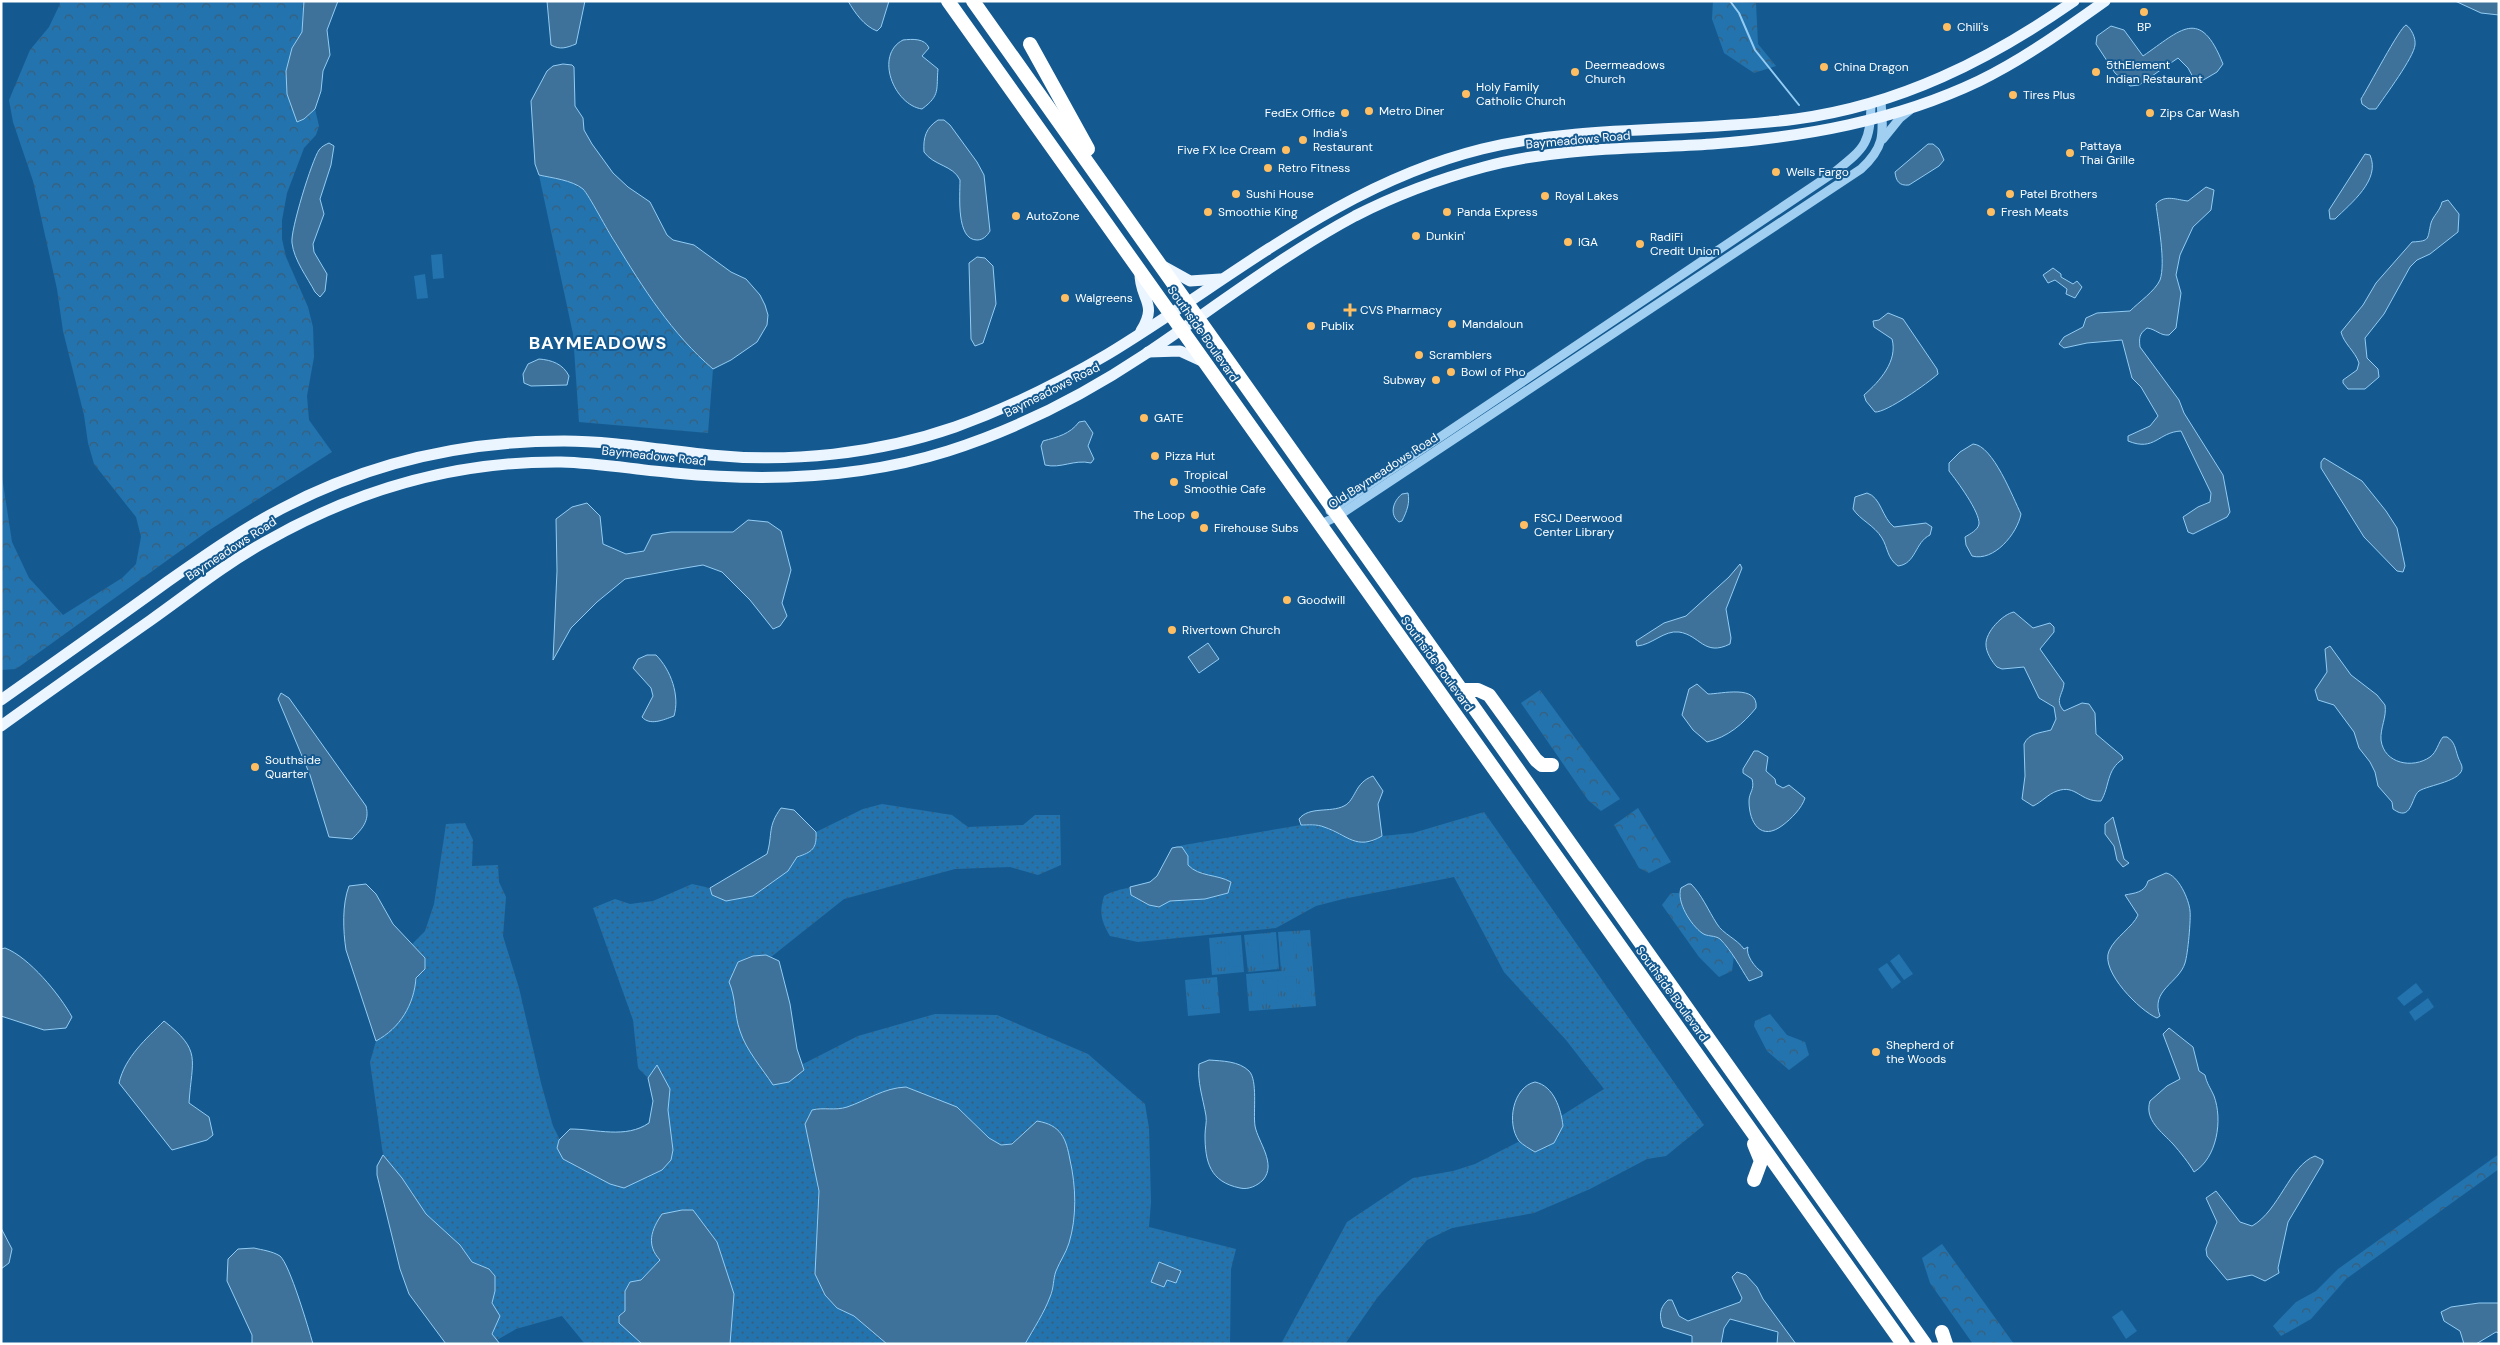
<svg xmlns="http://www.w3.org/2000/svg" width="2500" height="1345" font-family="'DM Sans',sans-serif">
<style>
.grass{fill:url(#grass-dots)}
.forest{fill:url(#forest-crowns)}
.park{fill:url(#park-tufts)}
.garden{fill:#2373ae}
.water{fill:#3f729a;stroke:#92ccf4}
.lines{fill:none;stroke-linecap:round;stroke-linejoin:round}
.stream{stroke:#92ccf4;stroke-width:2}
.minor{stroke:#a0cff1;stroke-width:9}
.major{stroke:#ebf5ff;stroke-width:11}
.highway{stroke:#fff;stroke-width:14}
.poi-dot{fill:#ffbe61;stroke:#145a91;stroke-width:2}
.labels{text-anchor:middle;dominant-baseline:central;stroke-width:4;stroke-linejoin:round;paint-order:stroke}
.poi-label{font-size:12px;fill:#fff;stroke:#145a91;text-anchor:start}
.street-label{font-size:12px;fill:#fff;stroke:#145a91}
.district-label{font-size:18px;font-weight:bold;letter-spacing:1px;fill:#fff;stroke:#145a91}
</style>
<defs>
<pattern id="grass-dots" width="8" height="8" patternUnits="userSpaceOnUse" patternTransform="scale(1.25)"><rect width="8" height="8" fill="#2373ae"/><path d="M2 2h.1M6 6h.1" fill="none" stroke="#3a5e78" stroke-width="1.8" stroke-linecap="round"/></pattern>
<pattern id="forest-crowns" width="20" height="18" patternUnits="userSpaceOnUse" patternTransform="scale(1.25)"><rect width="20" height="18" fill="#2373ae"/><path d="M2 6a3 3 0 1 1 6 0M12 15a3 3 0 1 1 6 0" fill="none" stroke="#3a5e78"/></pattern>
<pattern id="park-tufts" width="24" height="20" patternUnits="userSpaceOnUse" patternTransform="scale(1.25)"><rect width="24" height="20" fill="#2373ae"/><path d="M3 7l-1-3M5 7V3M7 7l1-3M15 17l-1-3M17 17v-4M19 17l1-3" fill="none" stroke="#3a5e78"/></pattern>
</defs>
<rect width="100%" height="100%" fill="#145a91"/>
<g class="grass">
<path d="M882,804L952,815L968,827L1023,825L1035,815H1060L1061,865L1038,875L1010,867L955,869L844,899L771,957L779,961L790,1004L797,1049L803,1064L858,1036L935,1014L997,1015L1088,1054L1145,1104L1149,1128L1151,1202L1149,1227L1236,1249L1231,1269L1230,1344H585L562,1316L516,1329L497,1340L492,1334L500,1316L492,1303L495,1291L489,1269L472,1262L460,1245L426,1214L402,1178L383,1155L370,1062L376,1041C412,1022 410,991 425,958L412,944L425,931L434,904L446,824L465,823L473,840L472,866L498,865L499,882L506,897L503,936L519,988L541,1083L553,1126L560,1140L570,1129C596,1129 626,1139 649,1122L653,1101L648,1078L638,1068L633,1020L593,908L615,899L630,904L653,901L692,884L710,888L712,895L753,896L788,871L797,857C812,852 817,849 816,832L863,809Z"/>
<path d="M1484,812L1704,1125L1666,1156L1647,1159L1590,1189L1534,1213L1452,1228L1427,1240L1377,1298L1345,1344H1281L1347,1222L1413,1178L1453,1171L1475,1164L1520,1141L1535,1152L1563,1126L1561,1116L1604,1089L1566,1040L1504,972L1454,877L1343,899L1316,906L1276,928L1138,942L1110,936C1101,921 1099,912 1104,896C1118,887 1147,887 1156,877C1163,869 1167,857 1172,848L1184,845L1301,825L1323,826L1342,836L1370,843L1382,836L1413,833Z"/>
</g>
<g class="forest">
<path d="M59,1H304L302,32L292,48L304,119L315,109L319,126L316,135L304,148L287,193L282,220V239L286,257L308,307L313,327L314,357L307,396L309,420L332,452L208,531L16,669L1,670V470L12,542L29,578L63,615L122,578L136,564L141,537L136,517L94,464L88,443L84,415L63,331L57,289L33,181L13,122L9,100L30,50L49,27L60,4Z"/>
<path d="M1713,1L1756,3L1758,44L1776,66L1754,73L1724,53L1712,19Z"/>
<path d="M539,175C552,178 572,180 583,189C589,195 608,232 615,242C643,288 672,334 713,369L708,433L579,422L573,334Z"/>
<path d="M1540,690L1620,799L1601,811L1588,800L1521,703Z"/>
<path d="M1638,808L1671,862L1649,873L1639,868L1614,825Z"/>
<path d="M1671,893H1679L1680,898L1707,936L1718,937L1734,956L1732,971L1719,977L1699,957L1662,905Z"/>
<path d="M1770,1014L1787,1035L1805,1042L1809,1055L1789,1070L1767,1051L1754,1026L1755,1021Z"/>
<path d="M2499,1154V1169L2346,1279L2311,1319L2281,1336L2273,1326L2296,1302L2316,1291L2338,1269Z"/>
<path d="M1942,1244L2014,1344H1973L1930,1283L1922,1258Z"/>
</g>
<g class="park">
<path d="M1310,930L1316,1006L1249,1011L1246,974L1281,971L1278,932Z"/>
<path d="M1276,932L1279,969L1248,972L1244,935Z"/>
<path d="M1241,935L1244,972L1212,975L1209,938Z"/>
<path d="M1217,977L1220,1013L1188,1016L1185,980Z"/>
</g>
<g class="garden">
<path d="M442,254L444,278L433,279L431,255Z"/>
<path d="M425,274L428,298L417,299L414,276Z"/>
<path d="M1307,938L1309,963H1298L1296,939Z"/>
<path d="M1274,939L1275,963L1264,964L1262,940Z"/>
<path d="M1259,940L1261,964L1250,965L1248,941Z"/>
<path d="M1293,940L1295,964L1284,965L1282,941Z"/>
<path d="M1239,942L1241,966L1230,967L1228,943Z"/>
<path d="M1225,943L1226,967L1215,968L1214,944Z"/>
<path d="M1899,954L1913,974L1904,980L1890,961Z"/>
<path d="M1887,963L1901,982L1892,989L1878,969Z"/>
<path d="M1310,975L1312,999L1301,1000L1299,976Z"/>
<path d="M1296,976L1298,1000L1287,1001L1285,977Z"/>
<path d="M1277,978L1279,1002L1267,1003L1265,979Z"/>
<path d="M1262,979L1264,1003L1253,1004L1251,980Z"/>
<path d="M1214,983L1216,1007L1205,1008L1203,984Z"/>
<path d="M2416,983L2423,992L2404,1006L2397,998Z"/>
<path d="M1200,984L1202,1008L1191,1009L1189,985Z"/>
<path d="M2428,998L2434,1007L2415,1021L2409,1012Z"/>
<path d="M2122,1310L2137,1331L2126,1339L2112,1317Z"/>
</g>
<g class="water">
<path d="M304,1H338L327,30L330,55L323,71L321,91L315,109L304,119L297,122L287,94L286,71L292,48L302,32Z"/>
<path d="M547,1H585L576,44C566,48 560,50 551,45Z"/>
<path d="M848,1H889L881,27L877,31C864,26 855,13 848,1Z"/>
<path d="M2455,1H2499V15L2481,13Z"/>
<path d="M2406,25C2411,28 2416,38 2415,45C2414,57 2385,96 2376,109H2369L2362,104L2361,99C2368,88 2400,27 2406,25Z"/>
<path d="M2111,26L2124,30L2143,56C2181,30 2200,6 2223,64L2217,72L2200,82L2194,79L2188,68L2178,58L2139,85L2130,86L2115,73L2096,44L2097,36Z"/>
<path d="M903,40C912,39 925,38 929,48L922,56L938,69C936,89 941,95 922,109C894,105 874,55 903,40Z"/>
<path d="M563,64L572,65L574,67L575,106L583,118L584,130L592,144L613,173L628,187L650,202L667,235L673,240L694,245L731,272L746,279L760,295L765,305L768,315L767,325L757,342L731,360L713,369C672,334 643,288 615,242C608,232 589,195 583,189C572,180 552,178 539,175L535,164L531,101L547,71L553,66Z"/>
<path d="M938,120H944L950,125L977,162L984,175L990,231C987,236 983,240 977,240C956,240 960,196 960,180C953,165 934,166 924,152C923,137 926,128 938,120Z"/>
<path d="M329,143L334,146L331,165L320,199L324,214L313,244L314,252L327,274L325,291L320,297L315,292C307,277 294,260 292,243C290,231 312,160 319,150C322,146 325,145 329,143Z"/>
<path d="M1928,144H1933L1939,149L1944,160L1939,166L1909,185C1899,186 1896,181 1895,172Z"/>
<path d="M2365,154L2370,155C2381,180 2351,203 2335,219H2330L2329,210Z"/>
<path d="M2206,187L2214,190L2211,210L2193,227L2180,255L2176,275L2181,293L2176,328L2169,335C2160,336 2156,329 2147,328C2139,334 2139,338 2140,347L2179,400L2184,413L2223,475L2230,512L2227,517L2193,534L2188,532L2183,517L2198,507L2210,502L2211,493L2181,431C2158,432 2155,452 2128,441V436L2150,426L2158,416L2141,387L2132,378L2122,340L2087,343L2064,348L2059,344L2064,337L2083,327L2086,318L2097,313L2130,311C2139,302 2155,291 2160,280C2166,263 2158,222 2156,204C2165,194 2177,200 2188,201Z"/>
<path d="M2448,200L2459,214L2458,232L2430,254L2417,260L2410,267L2384,314L2365,338L2367,358L2378,369L2379,377L2365,389H2348L2343,383V380L2357,370L2359,363C2355,351 2344,344 2341,332L2363,305L2376,283L2412,242C2431,241 2427,239 2431,223C2433,216 2440,211 2442,202Z"/>
<path d="M977,257L985,258L993,266L996,304L983,343L975,346L971,339L969,263Z"/>
<path d="M2053,268L2061,274V277L2073,284L2077,281L2082,287L2075,298L2066,294L2067,289L2055,280L2048,283L2043,275Z"/>
<path d="M1888,313L1903,319L1937,369L1938,374C1928,383 1886,413 1875,412L1866,401L1864,395C1880,381 1898,361 1892,339L1874,327L1873,321L1879,320Z"/>
<path d="M539,359C552,360 563,364 569,376L567,385L531,386L524,383L523,374L528,364Z"/>
<path d="M1085,421L1093,433L1088,446L1094,459L1091,463C1074,459 1061,469 1045,465L1041,446L1043,441C1058,437 1070,434 1079,422Z"/>
<path d="M1973,444C1993,445 2013,498 2021,514C2017,534 1994,562 1972,556L1966,545L1965,537C1970,534 1978,530 1979,524C1980,512 1957,481 1949,471V463L1960,452Z"/>
<path d="M2324,458L2362,481L2386,511L2397,528L2405,566L2403,572L2397,571L2364,537L2321,468V462Z"/>
<path d="M1408,493C1410,503 1407,511 1402,521L1399,522C1389,515 1393,501 1402,494Z"/>
<path d="M1867,493C1881,497 1882,518 1894,527L1926,523L1932,527L1930,535C1915,542 1916,564 1898,566C1887,558 1888,548 1882,538C1874,525 1860,520 1853,509L1855,497Z"/>
<path d="M587,503L600,516L603,544L626,554L644,551L652,535L671,532H733L748,520L768,522L781,531L791,570L782,603L787,616L780,626L773,629L750,600L722,572L703,565L679,569L625,579L597,602L571,628L553,660L557,571L556,519L572,507Z"/>
<path d="M1740,564L1742,568L1726,609L1731,638L1730,644C1704,657 1700,635 1679,632C1664,630 1652,645 1637,646L1636,641L1664,623L1686,616L1729,577Z"/>
<path d="M2014,612L2033,628L2050,623L2054,627V632L2040,649L2064,683C2063,695 2054,700 2064,711L2082,703L2089,704L2095,713L2096,734L2122,756L2123,759C2106,770 2110,786 2101,801C2080,802 2076,784 2057,791C2048,794 2042,802 2033,806L2022,799L2025,776L2024,744C2029,733 2040,733 2051,730L2056,719L2054,707L2039,698L2024,667L2002,669L1997,667C1992,662 1986,652 1986,645C1985,632 2003,614 2014,612Z"/>
<path d="M1208,643L1219,659L1199,673L1188,657Z"/>
<path d="M2330,646L2351,675L2377,695L2385,705C2387,717 2380,728 2381,740C2384,764 2413,769 2430,757C2437,752 2438,743 2443,737H2447C2455,742 2455,748 2458,757C2459,760 2462,765 2462,767C2464,781 2428,785 2419,791C2411,797 2412,823 2393,809L2392,802L2378,786L2375,772L2370,762L2359,748L2354,732L2334,705L2318,700L2315,690L2327,672L2325,649Z"/>
<path d="M647,655H656C671,670 680,696 674,716C663,720 650,726 642,717L653,696L651,688L633,668L638,659Z"/>
<path d="M1697,684L1708,694C1721,694 1759,684 1756,708C1743,724 1728,737 1707,742L1693,730L1682,715L1689,689Z"/>
<path d="M281,693L289,698L366,806C370,821 362,829 352,839L329,837L310,775L278,699Z"/>
<path d="M1754,751H1758L1768,757L1766,771L1775,779L1776,784L1783,788L1789,785L1805,798C1802,808 1791,819 1783,825C1761,842 1749,823 1749,801C1749,792 1755,790 1752,779L1743,773V769Z"/>
<path d="M1373,776L1383,791L1378,804L1382,836C1356,851 1348,835 1324,827C1317,824 1308,825 1301,825L1299,819C1309,806 1330,813 1344,806C1356,800 1354,783 1373,776Z"/>
<path d="M781,808L794,810L816,832C817,849 812,852 797,857L788,871L753,896L726,901L712,895L710,888L767,854C773,834 767,827 781,808Z"/>
<path d="M2113,817L2124,859L2129,863L2123,867L2117,860L2114,846L2105,834V824Z"/>
<path d="M1177,847H1182L1188,856V865C1199,877 1217,874 1231,882L1228,893L1205,899L1170,901L1159,907L1149,905L1131,895L1130,887L1150,882L1157,876L1172,848Z"/>
<path d="M2166,873C2178,875 2189,899 2190,911C2191,918 2188,954 2185,963C2179,983 2150,990 2160,1016L2157,1018C2140,1011 2100,971 2109,951C2115,937 2133,927 2138,915L2125,895C2134,893 2145,893 2148,881Z"/>
<path d="M366,884L376,894L393,924L425,958V969L416,978C414,1005 400,1028 376,1041L346,950C343,931 342,904 349,886Z"/>
<path d="M1688,884H1691C1702,895 1708,910 1717,924C1723,934 1737,939 1744,949L1748,947C1745,954 1755,968 1762,972V976L1749,981C1740,967 1732,951 1720,939C1715,935 1707,937 1702,933C1691,925 1676,902 1681,888Z"/>
<path d="M5,948C29,957 60,995 72,1017L66,1028L44,1030L1,1016V949Z"/>
<path d="M766,955L779,961L790,1004L797,1049L804,1070L789,1082L773,1085C762,1068 746,1050 740,1031C734,1014 736,998 729,982L738,962L753,956Z"/>
<path d="M164,1021C202,1051 192,1058 189,1103L209,1117L213,1135L207,1140L172,1150L119,1083C125,1057 146,1039 164,1021Z"/>
<path d="M2169,1028L2193,1047L2199,1071L2205,1075C2207,1084 2210,1087 2214,1096C2223,1120 2217,1158 2194,1172C2189,1163 2180,1152 2173,1144C2162,1132 2144,1120 2150,1101L2167,1086L2180,1079L2163,1034Z"/>
<path d="M1209,1060C1222,1061 1239,1061 1249,1071C1258,1080 1253,1112 1255,1126C1258,1142 1277,1164 1263,1180C1257,1186 1248,1190 1240,1188C1210,1182 1205,1162 1205,1135C1205,1128 1207,1122 1206,1116C1203,1098 1197,1082 1199,1064Z"/>
<path d="M657,1065L670,1089L668,1110L673,1150L671,1160L662,1170L624,1188L610,1184L563,1159L557,1148L559,1140L570,1129C596,1129 626,1139 649,1123L653,1101L648,1078Z"/>
<path d="M1535,1082C1554,1086 1561,1109 1563,1126L1554,1143L1535,1152C1530,1149 1523,1145 1519,1141C1506,1123 1513,1087 1535,1082Z"/>
<path d="M906,1087L957,1107L989,1138L1001,1145L1012,1144L1037,1121C1061,1125 1066,1138 1070,1160C1076,1186 1077,1217 1069,1243C1066,1253 1060,1261 1056,1271C1053,1279 1054,1288 1050,1297C1044,1313 1034,1328 1025,1344H887L854,1316L837,1308L825,1295L815,1274L819,1191L805,1124L812,1110C824,1107 835,1111 847,1107C868,1100 883,1088 906,1087Z"/>
<path d="M383,1155L402,1178L426,1214L460,1245L472,1262L489,1269L495,1276V1291L492,1303L500,1316L492,1334L500,1344H446L409,1294L400,1269L377,1175V1166Z"/>
<path d="M2315,1156L2323,1160V1163L2288,1222L2278,1268L2279,1273L2265,1281L2252,1275L2227,1280L2207,1256L2206,1249L2217,1222L2206,1198L2216,1191L2240,1222L2252,1226C2279,1211 2290,1165 2315,1156Z"/>
<path d="M682,1210H693L717,1242L734,1294L730,1344H642L619,1323V1316L625,1311V1291L630,1282L641,1280L660,1260C646,1245 651,1230 662,1214Z"/>
<path d="M1,1228L12,1249L9,1263L1,1269Z"/>
<path d="M254,1248C262,1250 272,1251 280,1256C290,1265 308,1327 313,1344H252V1335L227,1281L228,1259L238,1249Z"/>
<path d="M1159,1262L1181,1271L1176,1283L1167,1280L1164,1287L1151,1282Z"/>
<path d="M1737,1272L1746,1275L1757,1287L1763,1299L1796,1344H1777L1778,1332L1730,1319L1724,1328L1721,1344H1692V1336L1663,1327C1659,1317 1659,1308 1668,1300H1672L1679,1316L1688,1321L1740,1302L1742,1298L1732,1277Z"/>
<path d="M2479,1303H2499V1333L2496,1332L2476,1344H2464L2460,1331L2444,1321L2441,1312L2451,1307Z"/>
</g>
<g class="lines">
<path class="stream" d="M1730,1L1739,13L1755,50L1799,105"/>
<g class="minor">
<path d="M1883,139L1900,118L1910,110"/>
<path d="M1330,511L1836,171C1866,147 1870,143 1871,104"/>
<path d="M1319,525L1338,516L1861,169C1886,146 1883,133 1881,101"/>
</g>
<g class="major">
<path d="M1163,266L1190,281L1220,279"/>
<path d="M1140,272C1139,300 1159,302 1141,331"/>
<path d="M1148,352L1180,351L1204,362"/>
<path d="M1,700C56,661 112,622 167,582C204,556 241,530 281,509C368,463 465,441 564,441C613,441 661,450 710,455C791,463 877,454 955,427C1008,408 1059,383 1108,354C1230,280 1340,184 1482,149C1585,124 1692,133 1796,119C1900,105 1989,60 2074,1"/>
<path d="M1,726C51,690 101,655 151,620C189,593 225,564 265,542C356,490 456,461 561,462C600,463 637,470 675,473C767,482 859,479 948,451C1017,429 1084,395 1144,355C1214,308 1281,256 1355,216C1396,195 1439,179 1484,167C1557,147 1636,149 1712,144C1804,137 1895,121 1979,81C2024,59 2064,30 2105,1"/>
</g>
<g class="highway">
<path d="M948,1L1903,1344"/>
<path d="M973,1L1925,1344"/>
<path d="M1030,44L1088,149"/>
<path d="M1461,690H1478L1489,695L1536,760L1542,765H1552"/>
<path d="M1754,1180L1761,1161L1754,1144"/>
<path d="M1942,1332L1946,1344"/>
</g>
</g>
<g class="poi-dot">
<circle cx="2144" cy="12" r="5"/>
<circle cx="1947" cy="27" r="5"/>
<circle cx="1824" cy="67" r="5"/>
<circle cx="1575" cy="72" r="5"/>
<circle cx="2096" cy="72" r="5"/>
<circle cx="1466" cy="94" r="5"/>
<circle cx="2013" cy="95" r="5"/>
<circle cx="1369" cy="111" r="5"/>
<circle cx="1345" cy="113" r="5"/>
<circle cx="2150" cy="113" r="5"/>
<circle cx="1303" cy="140" r="5"/>
<circle cx="1286" cy="150" r="5"/>
<circle cx="2070" cy="153" r="5"/>
<circle cx="1268" cy="168" r="5"/>
<circle cx="1776" cy="172" r="5"/>
<circle cx="1236" cy="194" r="5"/>
<circle cx="2010" cy="194" r="5"/>
<circle cx="1545" cy="196" r="5"/>
<circle cx="1208" cy="212" r="5"/>
<circle cx="1447" cy="212" r="5"/>
<circle cx="1991" cy="212" r="5"/>
<circle cx="1016" cy="216" r="5"/>
<circle cx="1416" cy="236" r="5"/>
<circle cx="1568" cy="242" r="5"/>
<circle cx="1640" cy="244" r="5"/>
<circle cx="1065" cy="298" r="5"/>
<path d="M1347.5 302.5h5v5h5v5h-5v5h-5v-5h-5v-5h5z"/>
<circle cx="1452" cy="324" r="5"/>
<circle cx="1311" cy="326" r="5"/>
<circle cx="1419" cy="355" r="5"/>
<circle cx="1451" cy="372" r="5"/>
<circle cx="1436" cy="380" r="5"/>
<circle cx="1144" cy="418" r="5"/>
<circle cx="1155" cy="456" r="5"/>
<circle cx="1174" cy="482" r="5"/>
<circle cx="1195" cy="515" r="5"/>
<circle cx="1524" cy="525" r="5"/>
<circle cx="1204" cy="528" r="5"/>
<circle cx="1287" cy="600" r="5"/>
<circle cx="1172" cy="630" r="5"/>
<circle cx="255" cy="767" r="5"/>
<circle cx="1876" cy="1052" r="5"/>
</g>
<g class="labels">
<g class="poi-label">
<text x="1957" y="27">Chili's</text>
<text x="2144" y="27" text-anchor="middle">BP</text>
<text x="1585" y="65">Deermeadows<tspan x="1585" dy="14">Church</tspan></text>
<text x="2106" y="65">5thElement<tspan x="2106" dy="14">Indian Restaurant</tspan></text>
<text x="1834" y="67">China Dragon</text>
<text x="1476" y="87">Holy Family<tspan x="1476" dy="14">Catholic Church</tspan></text>
<text x="2023" y="95">Tires Plus</text>
<text x="1379" y="111">Metro Diner</text>
<text x="1335" y="113" text-anchor="end">FedEx Office</text>
<text x="2160" y="113">Zips Car Wash</text>
<text x="1313" y="133">India's<tspan x="1313" dy="14">Restaurant</tspan></text>
<text x="2080" y="146">Pattaya<tspan x="2080" dy="14">Thai Grille</tspan></text>
<text x="1276" y="150" text-anchor="end">Five FX Ice Cream</text>
<text x="1278" y="168">Retro Fitness</text>
<text x="1786" y="172">Wells Fargo</text>
<text x="1246" y="194">Sushi House</text>
<text x="2020" y="194">Patel Brothers</text>
<text x="1555" y="196">Royal Lakes</text>
<text x="1218" y="212">Smoothie King</text>
<text x="1457" y="212">Panda Express</text>
<text x="2001" y="212">Fresh Meats</text>
<text x="1026" y="216">AutoZone</text>
<text x="1426" y="236">Dunkin'</text>
<text x="1650" y="237">RadiFi<tspan x="1650" dy="14">Credit Union</tspan></text>
<text x="1578" y="242">IGA</text>
<text x="1075" y="298">Walgreens</text>
<text x="1360" y="310">CVS Pharmacy</text>
<text x="1462" y="324">Mandaloun</text>
<text x="1321" y="326">Publix</text>
<text x="1429" y="355">Scramblers</text>
<text x="1461" y="372">Bowl of Pho</text>
<text x="1426" y="380" text-anchor="end">Subway</text>
<text x="1154" y="418">GATE</text>
<text x="1165" y="456">Pizza Hut</text>
<text x="1184" y="475">Tropical<tspan x="1184" dy="14">Smoothie Cafe</tspan></text>
<text x="1185" y="515" text-anchor="end">The Loop</text>
<text x="1534" y="518">FSCJ Deerwood<tspan x="1534" dy="14">Center Library</tspan></text>
<text x="1214" y="528">Firehouse Subs</text>
<text x="1297" y="600">Goodwill</text>
<text x="1182" y="630">Rivertown Church</text>
<text x="265" y="760">Southside<tspan x="265" dy="14">Quarter</tspan></text>
<text x="1886" y="1045">Shepherd of<tspan x="1886" dy="14">the Woods</tspan></text>
</g>
<g class="street-label">
<text transform="translate(1578 140) rotate(-5)">Baymeadows Road</text>
<text transform="translate(1203 334) rotate(55)">Southside Boulevard</text>
<text transform="translate(1052 390) rotate(-27)">Baymeadows Road</text>
<text transform="translate(654 456) rotate(6)">Baymeadows Road</text>
<text transform="translate(1383 471) rotate(-33)">Old Baymeadows Road</text>
<text transform="translate(231 549) rotate(-33)">Baymeadows Road</text>
<text transform="translate(1437 664) rotate(54)">Southside Boulevard</text>
<text transform="translate(1672 994) rotate(54)">Southside Boulevard</text>
</g>
<g class="district-label">
<text x="598" y="343">BAYMEADOWS</text>
</g>
</g>
<rect width="2500" height="1345" fill="none" stroke="#ffffff" stroke-width="5"/>
</svg>
